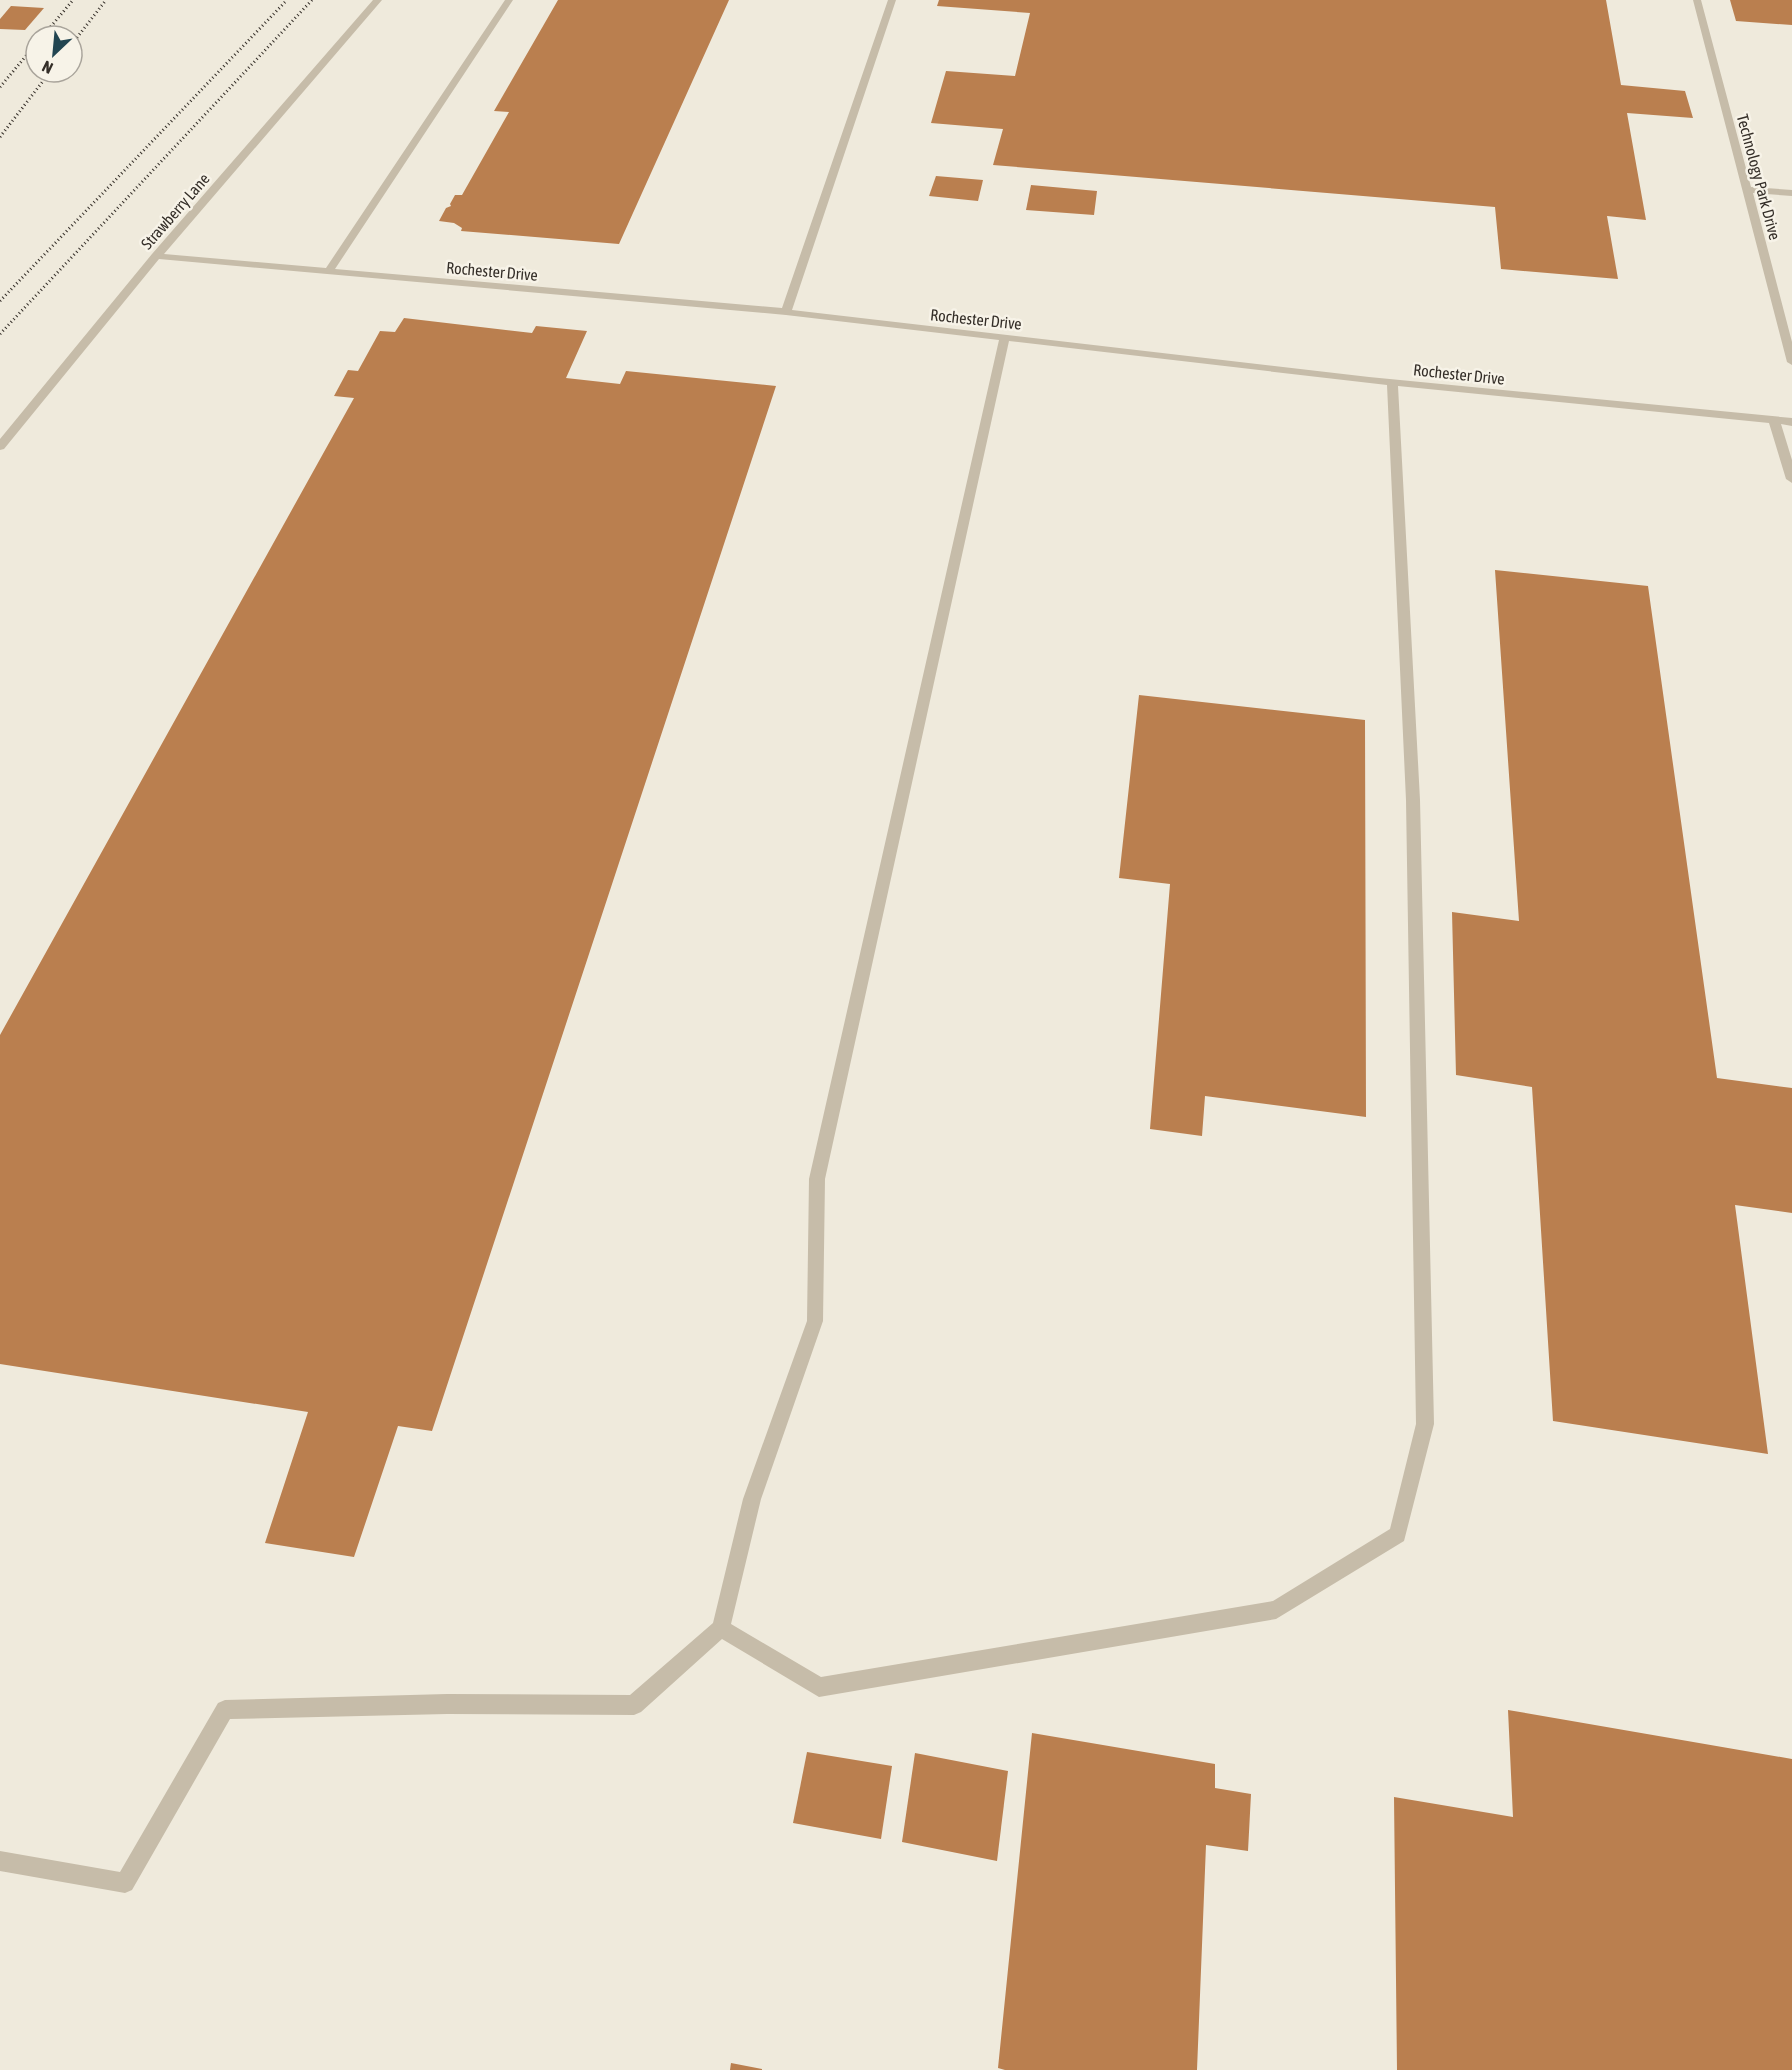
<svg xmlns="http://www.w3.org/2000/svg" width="1792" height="2070" font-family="'Asap Condensed',sans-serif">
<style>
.building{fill:#ba7f4f}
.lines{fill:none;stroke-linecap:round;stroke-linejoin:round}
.minor{fill:#c6bca9;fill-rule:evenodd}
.rail{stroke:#342e28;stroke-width:3;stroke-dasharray:1 3;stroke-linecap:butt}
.labels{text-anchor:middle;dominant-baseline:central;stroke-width:5;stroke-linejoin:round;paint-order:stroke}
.far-street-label{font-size:16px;fill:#342e28;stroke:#f7f3e8}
</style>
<rect width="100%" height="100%" fill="#efeadc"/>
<g class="building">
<path d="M558,0H729L619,244L461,231L462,228L454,223L439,221L446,208L451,206L450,204L455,195H462L509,112L494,111Z"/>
<path d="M939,0H1606L1621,85L1685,91L1693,118L1627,113L1646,220L1607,216L1618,279L1501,269L1495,207L993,165L1003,129L931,123L946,71L1015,76L1030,13L937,6Z"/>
<path d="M1730,0H1792V25L1736,21Z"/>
<path d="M11,6L44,8L25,30L0,29V19Z"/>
<path d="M936,176L983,180L978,201L929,196Z"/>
<path d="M1031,185L1097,191L1094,215L1026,210Z"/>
<path d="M404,318L532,333L536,326L587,331L566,378L620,384L626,371L776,386L432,1431L398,1426L354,1557L265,1543L308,1412L0,1364V1035L354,398L334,396L348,370L358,371L380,331L395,332Z"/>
<path d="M1495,570L1648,586L1717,1078L1792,1088V1213L1735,1205L1768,1454L1553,1421L1532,1087L1456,1075L1452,912L1519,921Z"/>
<path d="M1139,695L1365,720L1366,1117L1205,1096L1202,1136L1150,1129L1170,884L1119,878Z"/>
<path d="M1508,1710L1792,1759V2070H1397L1394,1797L1513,1817Z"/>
<path d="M1032,1733L1215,1764V1788L1251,1794L1248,1851L1206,1845L1197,2070H1005L998,2068Z"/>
<path d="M807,1752L892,1766L881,1839L793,1823Z"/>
<path d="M915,1753L1008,1771L997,1861L902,1842Z"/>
<path d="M731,2063L762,2069V2070H730Z"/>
</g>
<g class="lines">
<g class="minor">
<path d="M373,0H382L164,254L326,268L505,0H513L335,269L782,308L888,0H896L792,310L1369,377L1792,418V426L1781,424L1792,460V483L1786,479L1769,423L1398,386L1420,800L1434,1424L1404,1541L1276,1619L819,1697L722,1639L641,1712L634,1715L447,1714L230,1719L132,1890L125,1893L0,1871V1851L120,1872L218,1703L225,1700L447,1694L630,1695L713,1623L743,1499L807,1321L809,1179L999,340L786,315L159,259L4,449L0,450V439L152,254ZM1009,341L1387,385L1406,800L1416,1424L1390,1529L1273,1601L821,1677L731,1624L761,1499L823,1321L825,1179Z"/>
<path d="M1693,0H1701L1751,187L1792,190V196L1753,193L1792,342V365L1787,362Z"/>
</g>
<g class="rail">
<path d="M43,36L73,0"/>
<path d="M72,44L106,0"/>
<path d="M0,87L36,44"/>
<path d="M0,137L50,72"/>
<path d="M0,301L287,0"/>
<path d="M0,334L312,0"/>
</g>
</g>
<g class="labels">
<g class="far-street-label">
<text transform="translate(1759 177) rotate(75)">Technology Park Drive</text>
<text transform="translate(175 211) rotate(-49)">Strawberry Lane</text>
<text transform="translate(492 271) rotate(5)">Rochester Drive</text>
<text transform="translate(976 319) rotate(6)">Rochester Drive</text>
<text transform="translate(1459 374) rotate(6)">Rochester Drive</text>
</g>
</g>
<g transform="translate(54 54) rotate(206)"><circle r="28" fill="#f7f3e8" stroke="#a9a49b" stroke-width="1.5"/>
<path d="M0-4.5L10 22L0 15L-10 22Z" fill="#224551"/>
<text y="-9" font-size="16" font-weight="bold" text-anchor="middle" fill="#342e28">N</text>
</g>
</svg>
